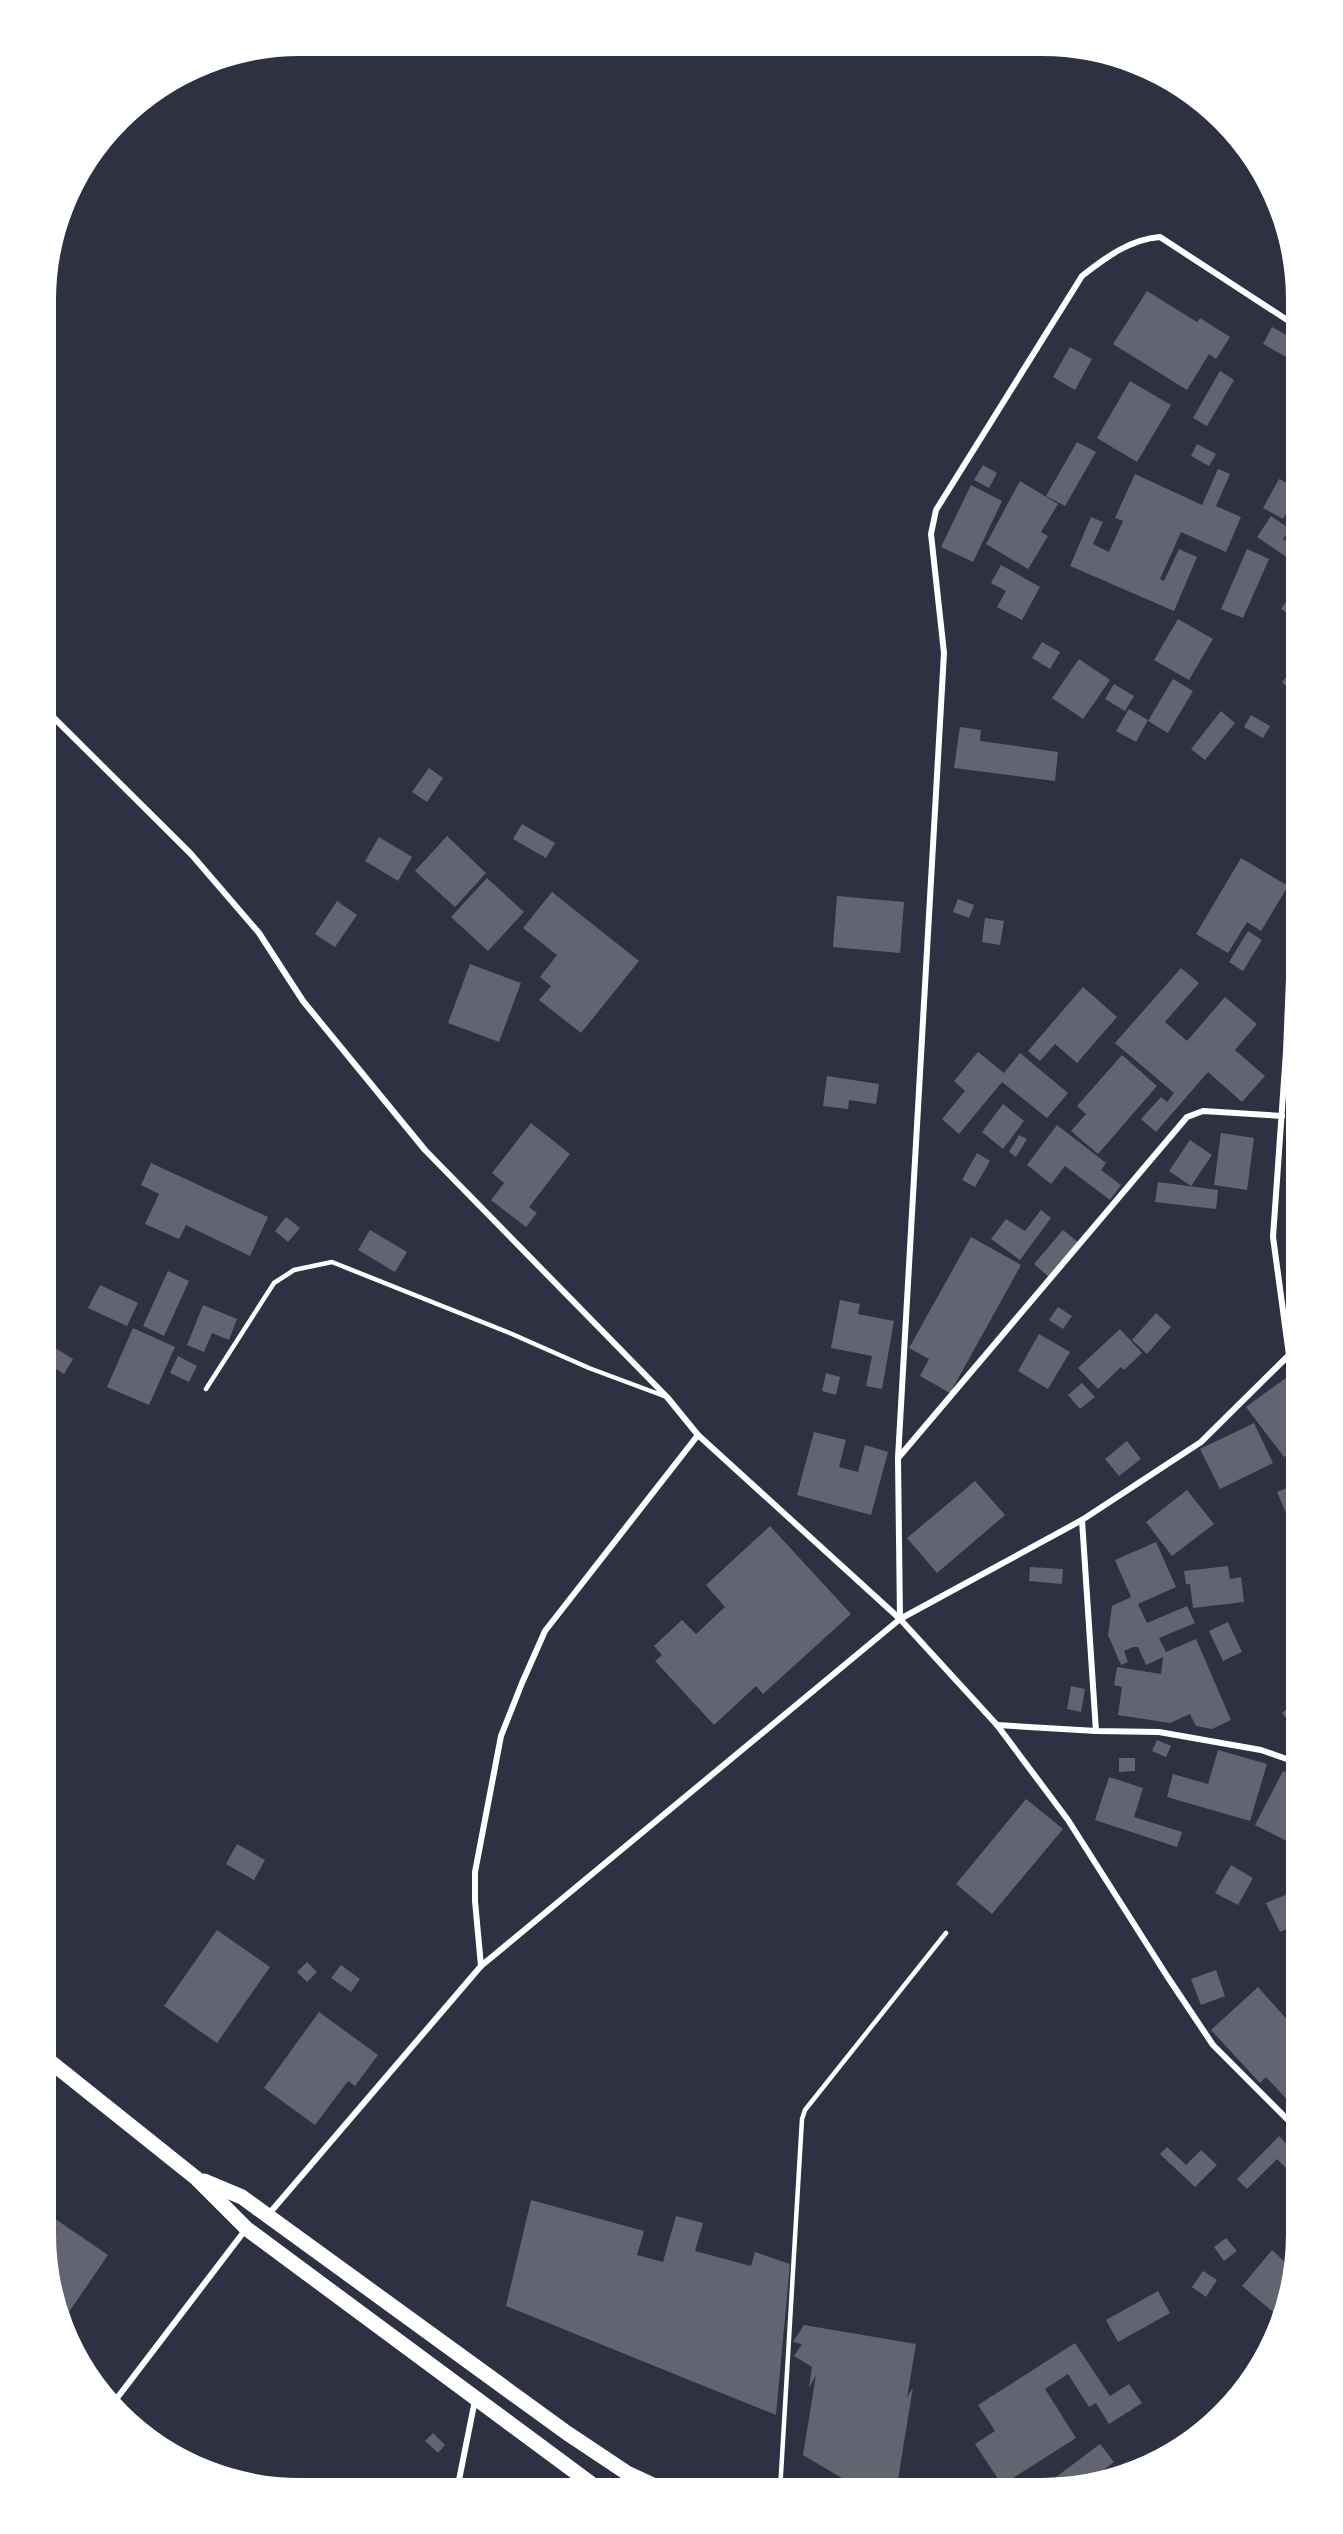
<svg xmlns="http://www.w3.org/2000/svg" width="1343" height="2534" font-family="Mulish,sans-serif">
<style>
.building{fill:#626471}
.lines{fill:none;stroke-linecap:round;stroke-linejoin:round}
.service{stroke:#fff;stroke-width:4.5}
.minor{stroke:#fff;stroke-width:6}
.primary{stroke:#fff;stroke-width:15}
.rim{fill:none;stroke:#fff;stroke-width:8}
</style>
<rect width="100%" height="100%" fill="#2d3142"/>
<g class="building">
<path d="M1147,291L1197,322L1200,318L1230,337L1216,359L1209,354L1187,390L1113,344Z"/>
<path d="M1272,327L1301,343V360L1299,364L1263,344Z"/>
<path d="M1070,347L1092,359L1075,390L1053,377Z"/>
<path d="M1220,371L1234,380L1207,426L1193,418Z"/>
<path d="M1130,381L1171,405L1137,462L1097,438Z"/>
<path d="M1077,442L1096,452L1065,506L1046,496Z"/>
<path d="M1197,444L1216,454L1209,466L1191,456Z"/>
<path d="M983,465L997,473L989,488L974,480Z"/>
<path d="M1218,469L1230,474L1216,506L1241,517L1226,552L1181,532L1160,579L1164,581L1179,549L1197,557L1174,611L1070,566L1091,517L1103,522L1093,544L1109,552L1123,521L1115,518L1135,474L1202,505Z"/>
<path d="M1279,479L1299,489L1283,519L1263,508Z"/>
<path d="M1020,481L1058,504L1041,532L1048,536L1028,569L986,544Z"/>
<path d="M971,485L1002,501L973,562L941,547Z"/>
<path d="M1271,516L1290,529L1283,539L1301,550V567L1257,537Z"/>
<path d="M1247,549L1269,559L1243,618L1221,609Z"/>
<path d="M1001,565L1040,587L1022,620L997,607L1006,591L991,583Z"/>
<path d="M1301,580V622L1281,609Z"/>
<path d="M1178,619L1213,639L1189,680L1154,660Z"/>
<path d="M1301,626V655L1287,646Z"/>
<path d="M1042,642L1060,652L1050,669L1032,658Z"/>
<path d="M1079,659L1110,680L1083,719L1052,698Z"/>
<path d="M1295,669L1301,675V701L1282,682Z"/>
<path d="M1173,679L1193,691L1168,733L1148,721Z"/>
<path d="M1114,684L1134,696L1125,711L1105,699Z"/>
<path d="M1129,709L1148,720L1136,742L1116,731Z"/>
<path d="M1221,711L1235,723L1205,760L1191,749Z"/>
<path d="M1251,715L1270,726L1263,738L1244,727Z"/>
<path d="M960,727L981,730L980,741L1058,752L1055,781L954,768Z"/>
<path d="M429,768L443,778L427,802L412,792Z"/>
<path d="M522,824L555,843L546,858L513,839Z"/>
<path d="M447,836L486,873L455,907L415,871Z"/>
<path d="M379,837L412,857L398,881L365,861Z"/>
<path d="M1241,858L1288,886L1261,931L1247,922L1228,953L1196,934Z"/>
<path d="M487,878L524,912L488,951L451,917Z"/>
<path d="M552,892L639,961L581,1033L539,1000L551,986L540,977L557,955L523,928Z"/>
<path d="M837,896L904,902L900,953L833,947Z"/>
<path d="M958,899L974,905L969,918L953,912Z"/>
<path d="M337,901L357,915L335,947L315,934Z"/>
<path d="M985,918L1004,921L1000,945L982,942Z"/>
<path d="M1248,931L1262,940L1243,971L1229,962Z"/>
<path d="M470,964L521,983L499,1042L448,1023Z"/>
<path d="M1301,964V982L1293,977Z"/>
<path d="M1181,968L1199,983L1165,1022L1187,1041L1225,997L1257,1024L1235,1050L1265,1076L1242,1102L1208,1072L1156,1132L1141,1119L1161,1097L1167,1102L1174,1093L1115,1043Z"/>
<path d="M1083,987L1117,1017L1077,1063L1055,1044L1040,1061L1028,1051Z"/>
<path d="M978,1052L1004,1073L1020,1053L1068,1093L1047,1118L1002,1082L959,1134L942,1119L965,1091L954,1081Z"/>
<path d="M1122,1055L1157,1086L1098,1154L1071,1131L1086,1114L1077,1106Z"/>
<path d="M827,1076L879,1084L876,1104L849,1100L848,1109L823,1106Z"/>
<path d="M1301,1079V1101L1291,1086Z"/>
<path d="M1003,1104L1024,1121L1003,1149L982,1132Z"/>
<path d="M531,1123L570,1154L529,1207L537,1213L526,1227L491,1200L504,1183L492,1173Z"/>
<path d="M1057,1125L1106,1163L1101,1170L1121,1185L1110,1200L1065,1166L1051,1184L1027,1165Z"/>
<path d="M1221,1133L1254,1138L1247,1190L1214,1185Z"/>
<path d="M1019,1135L1027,1139L1016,1157L1009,1152Z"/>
<path d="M1190,1140L1212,1155L1191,1186L1169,1171Z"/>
<path d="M977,1153L990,1161L975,1187L962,1180Z"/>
<path d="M151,1163L268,1217L250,1256L186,1225L179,1239L145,1224L159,1194L141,1185Z"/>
<path d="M1158,1182L1218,1190L1216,1209L1155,1202Z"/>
<path d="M1041,1210L1051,1218L1020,1260L991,1239L1006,1219L1025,1231Z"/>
<path d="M286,1217L300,1228L288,1242L275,1231Z"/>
<path d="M370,1230L407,1252L395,1272L358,1250Z"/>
<path d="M1063,1230L1079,1243L1049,1277L1034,1264Z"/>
<path d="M971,1237L1021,1265L950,1393L920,1376L929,1359L909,1348Z"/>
<path d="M168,1271L189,1281L164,1336L143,1326Z"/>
<path d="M100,1285L138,1303L127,1326L88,1308Z"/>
<path d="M840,1300L860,1304L858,1314L894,1321L882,1389L866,1386L872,1356L831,1348Z"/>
<path d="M203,1305L237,1319L229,1340L212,1333L204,1352L187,1345Z"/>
<path d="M1058,1307L1072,1316L1063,1329L1049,1320Z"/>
<path d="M1156,1313L1171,1327L1147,1354L1132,1340Z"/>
<path d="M133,1328L175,1347L149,1405L107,1387Z"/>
<path d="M1120,1329L1142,1353L1124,1370L1121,1367L1098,1389L1078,1368Z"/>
<path d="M1039,1334L1070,1352L1048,1389L1018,1371Z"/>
<path d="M55,1348L73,1359L64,1374L46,1363Z"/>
<path d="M178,1356L197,1366L189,1382L170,1373Z"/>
<path d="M1301,1367V1445L1284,1457L1246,1407Z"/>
<path d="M826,1373L840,1377L836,1395L822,1391Z"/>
<path d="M1082,1383L1095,1397L1080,1409L1068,1395Z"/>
<path d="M1254,1423L1273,1463L1220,1489L1200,1449Z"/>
<path d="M814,1432L846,1440L839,1467L858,1472L865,1445L888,1452L871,1515L797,1495Z"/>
<path d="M1127,1441L1141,1459L1119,1476L1105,1459Z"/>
<path d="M975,1481L1005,1515L937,1573L907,1538Z"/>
<path d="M1301,1482V1523L1292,1527L1277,1492Z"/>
<path d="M1187,1490L1214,1524L1172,1556L1146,1522Z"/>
<path d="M770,1526L851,1614L763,1694L756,1686L714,1725L655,1661L662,1655L654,1646L682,1620L696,1634L725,1607L706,1585Z"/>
<path d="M1156,1542L1176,1587L1138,1604L1147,1623L1187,1606L1195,1623L1159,1638L1166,1652L1196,1639L1231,1720L1212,1729L1196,1726L1190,1714L1170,1723L1118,1715L1122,1687L1114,1685L1117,1667L1161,1674L1163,1657L1146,1665L1138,1647H1133L1124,1651L1128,1662L1121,1665L1108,1635L1112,1606L1131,1597L1115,1560Z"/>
<path d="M1228,1566L1230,1579L1241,1577L1244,1602L1193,1608L1190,1584H1186L1184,1571Z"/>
<path d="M1030,1567L1063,1569L1062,1584L1029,1581Z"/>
<path d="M1228,1622L1242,1652L1223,1661L1209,1631Z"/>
<path d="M1071,1686L1085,1689L1081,1712L1067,1709Z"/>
<path d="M1301,1697V1736L1282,1713Z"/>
<path d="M1157,1740L1171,1746L1166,1757L1152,1751Z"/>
<path d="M1218,1750L1267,1764L1250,1821L1167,1797L1173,1774L1208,1784Z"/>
<path d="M1119,1758H1135V1771L1119,1772Z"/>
<path d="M1283,1771L1301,1780V1848L1255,1825Z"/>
<path d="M1109,1777L1143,1788L1134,1817L1182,1832L1177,1847L1095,1820Z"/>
<path d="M1026,1799L1063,1829L992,1914L956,1884Z"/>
<path d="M237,1844L265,1860L254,1880L226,1864Z"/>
<path d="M1231,1865L1253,1878L1238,1905L1215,1893Z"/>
<path d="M1288,1894L1301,1923L1280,1932L1266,1903Z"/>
<path d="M217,1930L270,1967L217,2043L164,2006Z"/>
<path d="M307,1962L317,1972L307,1982L297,1972Z"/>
<path d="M341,1965L360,1979L351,1992L331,1978Z"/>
<path d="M1216,1970L1225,1996L1201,2005L1191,1979Z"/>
<path d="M1258,1987L1300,2034V2103L1295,2108L1266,2077L1260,2083L1211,2030Z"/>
<path d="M319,2012L378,2055L355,2086L348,2081L315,2125L264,2088Z"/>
<path d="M1279,2136L1300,2158V2182L1277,2159L1247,2189L1237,2179Z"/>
<path d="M1167,2147L1186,2165L1201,2150L1217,2165L1195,2187L1160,2154Z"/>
<path d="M531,2200L644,2231L637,2255L663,2262L676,2216L703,2223L695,2251L751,2266L755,2252L790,2264L776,2415L506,2306Z"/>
<path d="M42,2210L108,2255L60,2325L56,2317L42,2234Z"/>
<path d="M1226,2238L1237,2251L1224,2261L1214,2247Z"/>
<path d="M1300,2246V2251L1284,2321L1242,2286L1272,2250L1286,2263Z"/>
<path d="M1203,2271L1217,2280L1206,2297L1192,2287Z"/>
<path d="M1158,2291L1170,2313L1118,2342L1106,2320Z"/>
<path d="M804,2325L916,2344L907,2398L913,2387L896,2492L864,2491L803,2455L816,2375L809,2388L812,2367L794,2356L802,2344L793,2342Z"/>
<path d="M1075,2343L1110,2396L1129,2384L1142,2403L1109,2424L1096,2403L1089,2407L1068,2374L1045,2389L1076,2438L1002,2485L975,2444L995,2431L978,2405Z"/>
<path d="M433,2433L445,2445L438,2453L425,2441Z"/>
<path d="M1100,2444L1114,2462L1102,2471L1110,2481L1036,2492Z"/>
<path d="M358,2480L385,2490H355Z"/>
<path d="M906,2487L929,2490V2492H905Z"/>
</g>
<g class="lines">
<g class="service">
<path d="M206,1389L274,1283L294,1270L332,1262L512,1334L589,1368L664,1396"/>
<path d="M780,2491L802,2119L805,2110L946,1933"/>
</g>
<g class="minor">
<path d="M44,708L191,854L259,933L303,1001L425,1150L667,1397L698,1435L900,1619L997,1725L1068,1820L1167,1976L1213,2045L1300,2132"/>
<path d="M1288,1014L1301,1003"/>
<path d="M1289,1355L1273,1237L1286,1052L1291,930L1301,910"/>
<path d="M899,1457L1187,1117L1203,1111L1282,1116"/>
<path d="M1082,1520L1096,1731"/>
<path d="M900,1619L898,1458L944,653L931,534L936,510L1082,276C1105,258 1130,239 1160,237L1301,329"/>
<path d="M997,1725L1096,1731L1159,1732L1261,1750L1301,1764"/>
<path d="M481,1966L475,1901V1872L501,1736L522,1683L545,1631L698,1435"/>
<path d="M268,2215L481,1966L900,1619L1082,1520L1201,1442L1289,1355L1301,1350"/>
<path d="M111,2406L246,2229"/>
<path d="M457,2490L475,2400"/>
</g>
<g class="primary">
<path d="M42,2055L196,2178L247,2229L601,2491"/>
<path d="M204,2181L242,2197L567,2433L627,2473L666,2491"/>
</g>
</g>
<path d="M0 0H1343V2534H0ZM300 52H1042A248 248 0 0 1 1290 300V2234A248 248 0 0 1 1042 2482H300A248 248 0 0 1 52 2234V300A248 248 0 0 1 300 52Z" fill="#fff" fill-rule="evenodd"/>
<path class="rim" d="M300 52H1042A248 248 0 0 1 1290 300V2234A248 248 0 0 1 1042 2482H300A248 248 0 0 1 52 2234V300A248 248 0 0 1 300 52Z"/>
</svg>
